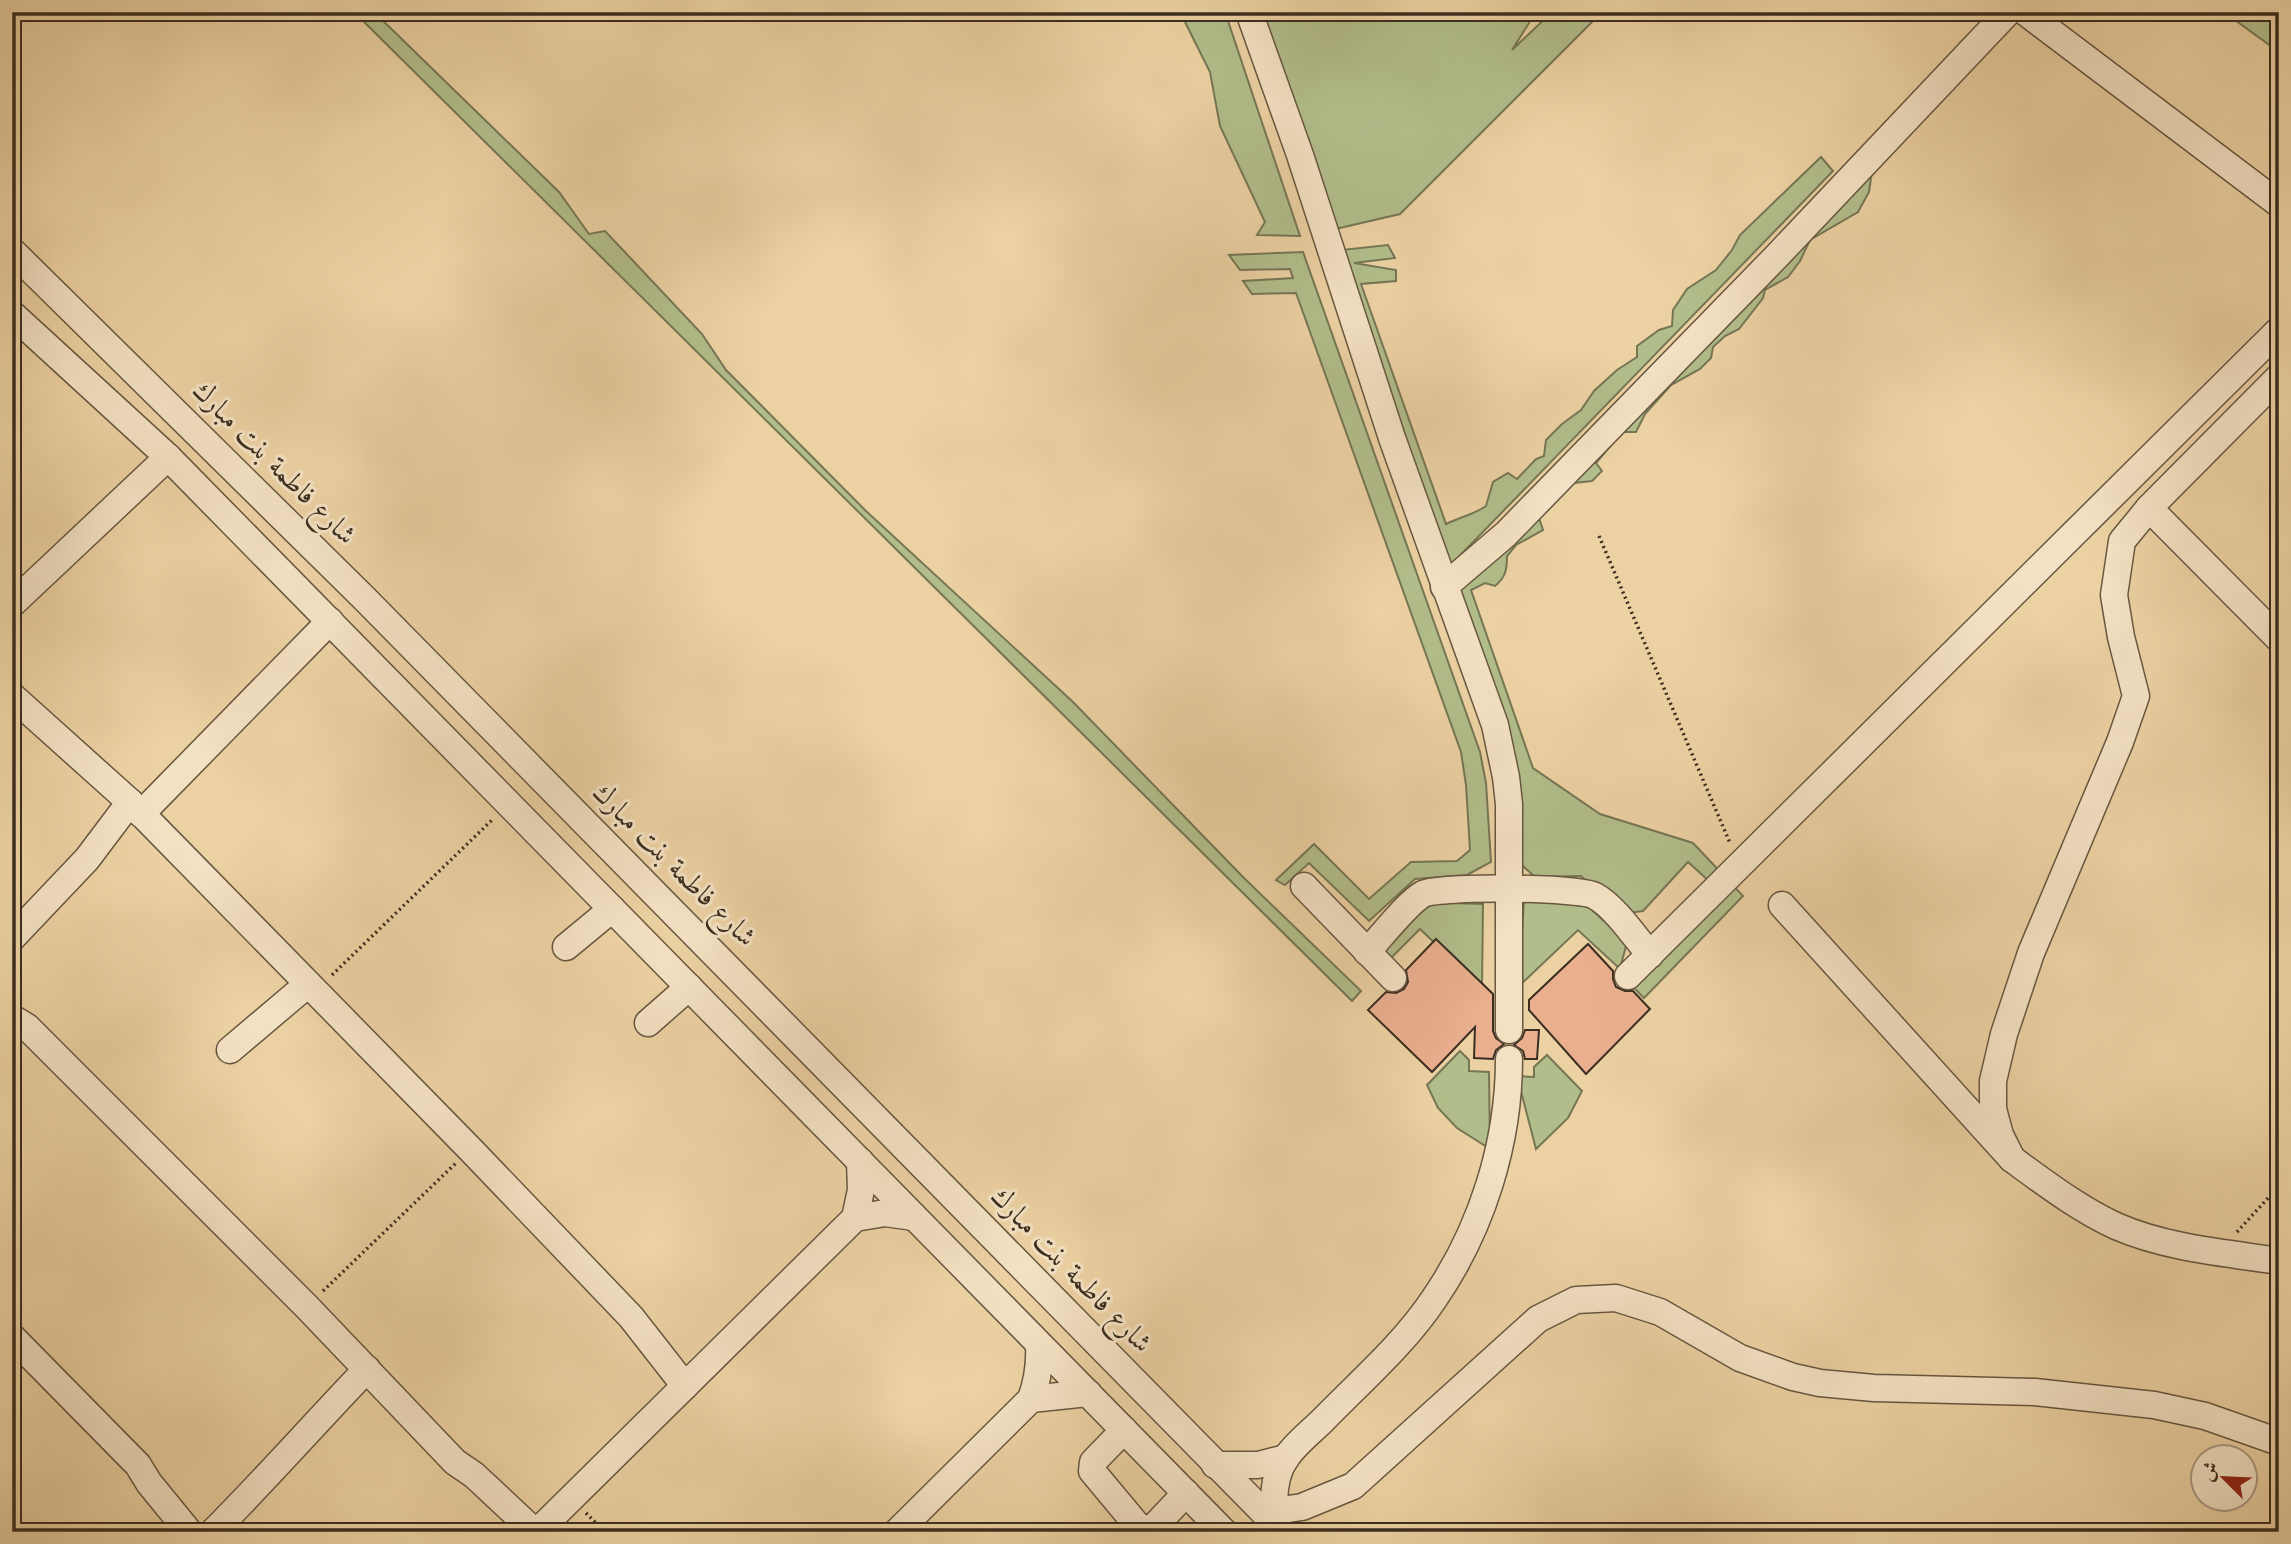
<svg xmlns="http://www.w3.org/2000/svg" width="2291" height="1544" font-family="'Old Standard TT',Amiri,serif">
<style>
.green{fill:#b1bd8a;stroke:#767655;stroke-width:2}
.building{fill:#e9af8f;stroke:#3b2e20;stroke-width:2}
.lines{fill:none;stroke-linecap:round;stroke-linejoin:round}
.minor-casing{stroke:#675740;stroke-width:29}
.path{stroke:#3b2e20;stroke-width:3.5;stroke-dasharray:2 3.5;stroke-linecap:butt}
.minor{stroke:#f3e1c3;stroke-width:26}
.labels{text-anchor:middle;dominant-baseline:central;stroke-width:6;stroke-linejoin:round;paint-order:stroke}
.street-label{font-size:28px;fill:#3b2e20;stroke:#f3e1c3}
</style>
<rect width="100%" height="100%" fill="#ecd1a2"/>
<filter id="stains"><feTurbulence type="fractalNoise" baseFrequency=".00286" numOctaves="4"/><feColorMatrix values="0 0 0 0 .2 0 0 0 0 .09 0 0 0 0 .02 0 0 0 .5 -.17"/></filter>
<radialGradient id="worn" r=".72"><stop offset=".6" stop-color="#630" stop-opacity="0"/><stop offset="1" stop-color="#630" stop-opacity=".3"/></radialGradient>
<g class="green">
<path d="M354,12H374L559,192L589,234L605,231L702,334L726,370L866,511L1073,702L1243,877L1361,991L1352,1001Z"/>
<path d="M1180,12H1225L1300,236L1257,235L1265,222L1220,126L1210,72Z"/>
<path d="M1258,12H1536L1512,50L1552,12H1602L1400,214L1331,230Z"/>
<path d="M2224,12H2279V52Z"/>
<path d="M1821,157L1833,171L1446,570L1332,251L1388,245L1395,258L1354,263L1396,270V281L1361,284L1446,524C1460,517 1473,515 1486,506L1493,482L1508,473L1517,479L1536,459L1544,456L1546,440L1562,424L1581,410L1594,391L1617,370L1637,357V346L1659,330L1672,326L1673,310L1687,289L1716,270L1732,250L1740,235Z"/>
<path d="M1873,164L1869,192L1858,212L1810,240L1800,261L1788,277L1765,290L1763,298L1739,329L1725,336L1713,347L1711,358L1700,369L1671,385L1645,414L1636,432H1622L1596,463L1602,471L1592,481L1574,483L1538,515L1543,530L1516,545L1507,556C1507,569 1506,577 1495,586L1485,583L1471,590L1533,768L1600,814L1693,843L1743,896L1644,998L1628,982L1721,892L1688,862L1643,911L1621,914L1581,876L1535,877L1516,860L1453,592Z"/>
<path d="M1303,252L1480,752L1486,783L1491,862L1467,875L1415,879L1369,921L1309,863L1285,885L1276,880L1314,844L1369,899L1411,862L1457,861L1470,850L1466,785L1461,752L1296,293L1252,294L1243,281L1293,278L1290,269L1240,270L1229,255Z"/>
<path d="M1524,898L1580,899L1627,942L1620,969L1578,930L1519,986Z"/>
<path d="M1420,902L1483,904L1482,988L1420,929L1386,963L1381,941Z"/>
<path d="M1460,1051L1469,1060V1071L1489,1072L1490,1149L1457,1128L1438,1108L1427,1085Z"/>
<path d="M1547,1055L1582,1091L1568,1118L1536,1149L1517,1076L1534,1077V1067Z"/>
</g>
<g class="building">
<path d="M1436,939L1493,994V1031L1496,1038L1504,1044L1496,1050L1493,1059L1474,1058L1475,1027L1432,1072L1368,1010L1386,992L1396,993L1404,989L1408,982L1406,970Z"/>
<path d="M1588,944L1613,971V979L1616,987L1625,991H1633L1650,1009L1586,1074L1529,1010V1000Z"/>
<path d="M1525,1030H1539L1537,1059H1525L1523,1051L1514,1045L1522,1038Z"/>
</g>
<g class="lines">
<defs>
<g id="minor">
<path d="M1249,12L1300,155L1392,438L1495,725L1506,777L1509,804V1030"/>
<path d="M2025,12L2279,204"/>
<path d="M12,251L364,598L1283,1532"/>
<path d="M12,314L168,457L1224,1532"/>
<path d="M2149,508L2279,639"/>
<path d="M1444,587L1506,534L1776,257L2008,12"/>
<path d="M12,604L168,457"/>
<path d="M12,696L130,802L471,1150L631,1317L685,1386"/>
<path d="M141,814L330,621"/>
<path d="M1304,886L1393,978"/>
<path d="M1782,905L2012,1159C2045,1183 2079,1209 2116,1226C2166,1248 2225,1253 2279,1261"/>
<path d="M12,938L87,859L130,802"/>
<path d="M566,947L612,909"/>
<path d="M1367,952C1381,937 1407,903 1423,894C1439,886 1580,887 1595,896C1614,906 1635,937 1650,955"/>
<path d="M1628,976L2279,330"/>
<path d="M12,1018L27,1027L307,1307L455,1462L474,1475L535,1532"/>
<path d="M648,1023L689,987"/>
<path d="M230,1050L308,984"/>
<path d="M2012,1159L2000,1135L1993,1109V1081L2004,1034L2031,953L2120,742L2136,696L2121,637L2114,595L2122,541L2149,508L2279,377"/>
<path d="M855,1218L861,1190L860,1161"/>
<path d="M12,1337L138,1465L149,1483L189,1532"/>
<path d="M1031,1399L1088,1393"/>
<path d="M1124,1430L1093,1462L1092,1471L1137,1525L1147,1531L1152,1529L1186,1493"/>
<path d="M1215,1465H1258L1286,1458"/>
<path d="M1274,1511L1302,1507L1353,1486L1538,1319L1576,1300L1616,1298L1660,1312L1740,1358L1793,1377L1820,1383L1874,1388L2035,1392L2154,1405L2205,1416L2279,1442"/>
<path d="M1276,1525C1273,1503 1272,1477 1286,1458C1295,1444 1311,1432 1323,1420C1361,1381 1404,1344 1434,1299C1482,1229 1509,1143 1509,1059"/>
<path d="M213,1532C266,1479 315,1423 367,1369"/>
<path d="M537,1532L855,1218L885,1213L914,1217"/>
<path d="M897,1532L1031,1399C1038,1380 1040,1364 1039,1345"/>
</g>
</defs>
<use href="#minor" class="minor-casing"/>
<g class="path">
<path d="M1599,536L1730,843"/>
<path d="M332,975L492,820"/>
<path d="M2237,1232L2279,1186"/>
<path d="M323,1291L456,1163"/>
<path d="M586,1513L605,1532"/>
</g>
<use href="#minor" class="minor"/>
</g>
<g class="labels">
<g class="street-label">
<text transform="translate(273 464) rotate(45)">شارع فاطمة بنت مبارك</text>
<text transform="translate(673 866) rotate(45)">شارع فاطمة بنت مبارك</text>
<text transform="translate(1070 1271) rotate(46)">شارع فاطمة بنت مبارك</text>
</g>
</g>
<rect width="2291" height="1544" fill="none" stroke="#ecd1a2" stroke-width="42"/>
<rect x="14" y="14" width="2263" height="1516" fill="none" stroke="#3b2e20" stroke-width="3.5"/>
<rect x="21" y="21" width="2249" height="1502" fill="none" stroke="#3b2e20" stroke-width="2"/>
<g transform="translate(2224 1478) rotate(294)"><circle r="33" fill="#f3e1c3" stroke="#a99982" stroke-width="2"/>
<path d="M0-5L12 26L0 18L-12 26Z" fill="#8f2418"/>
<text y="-10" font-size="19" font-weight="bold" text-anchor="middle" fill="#3b2e20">ش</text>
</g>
<rect width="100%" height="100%" filter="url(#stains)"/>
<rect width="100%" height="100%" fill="url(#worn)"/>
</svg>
